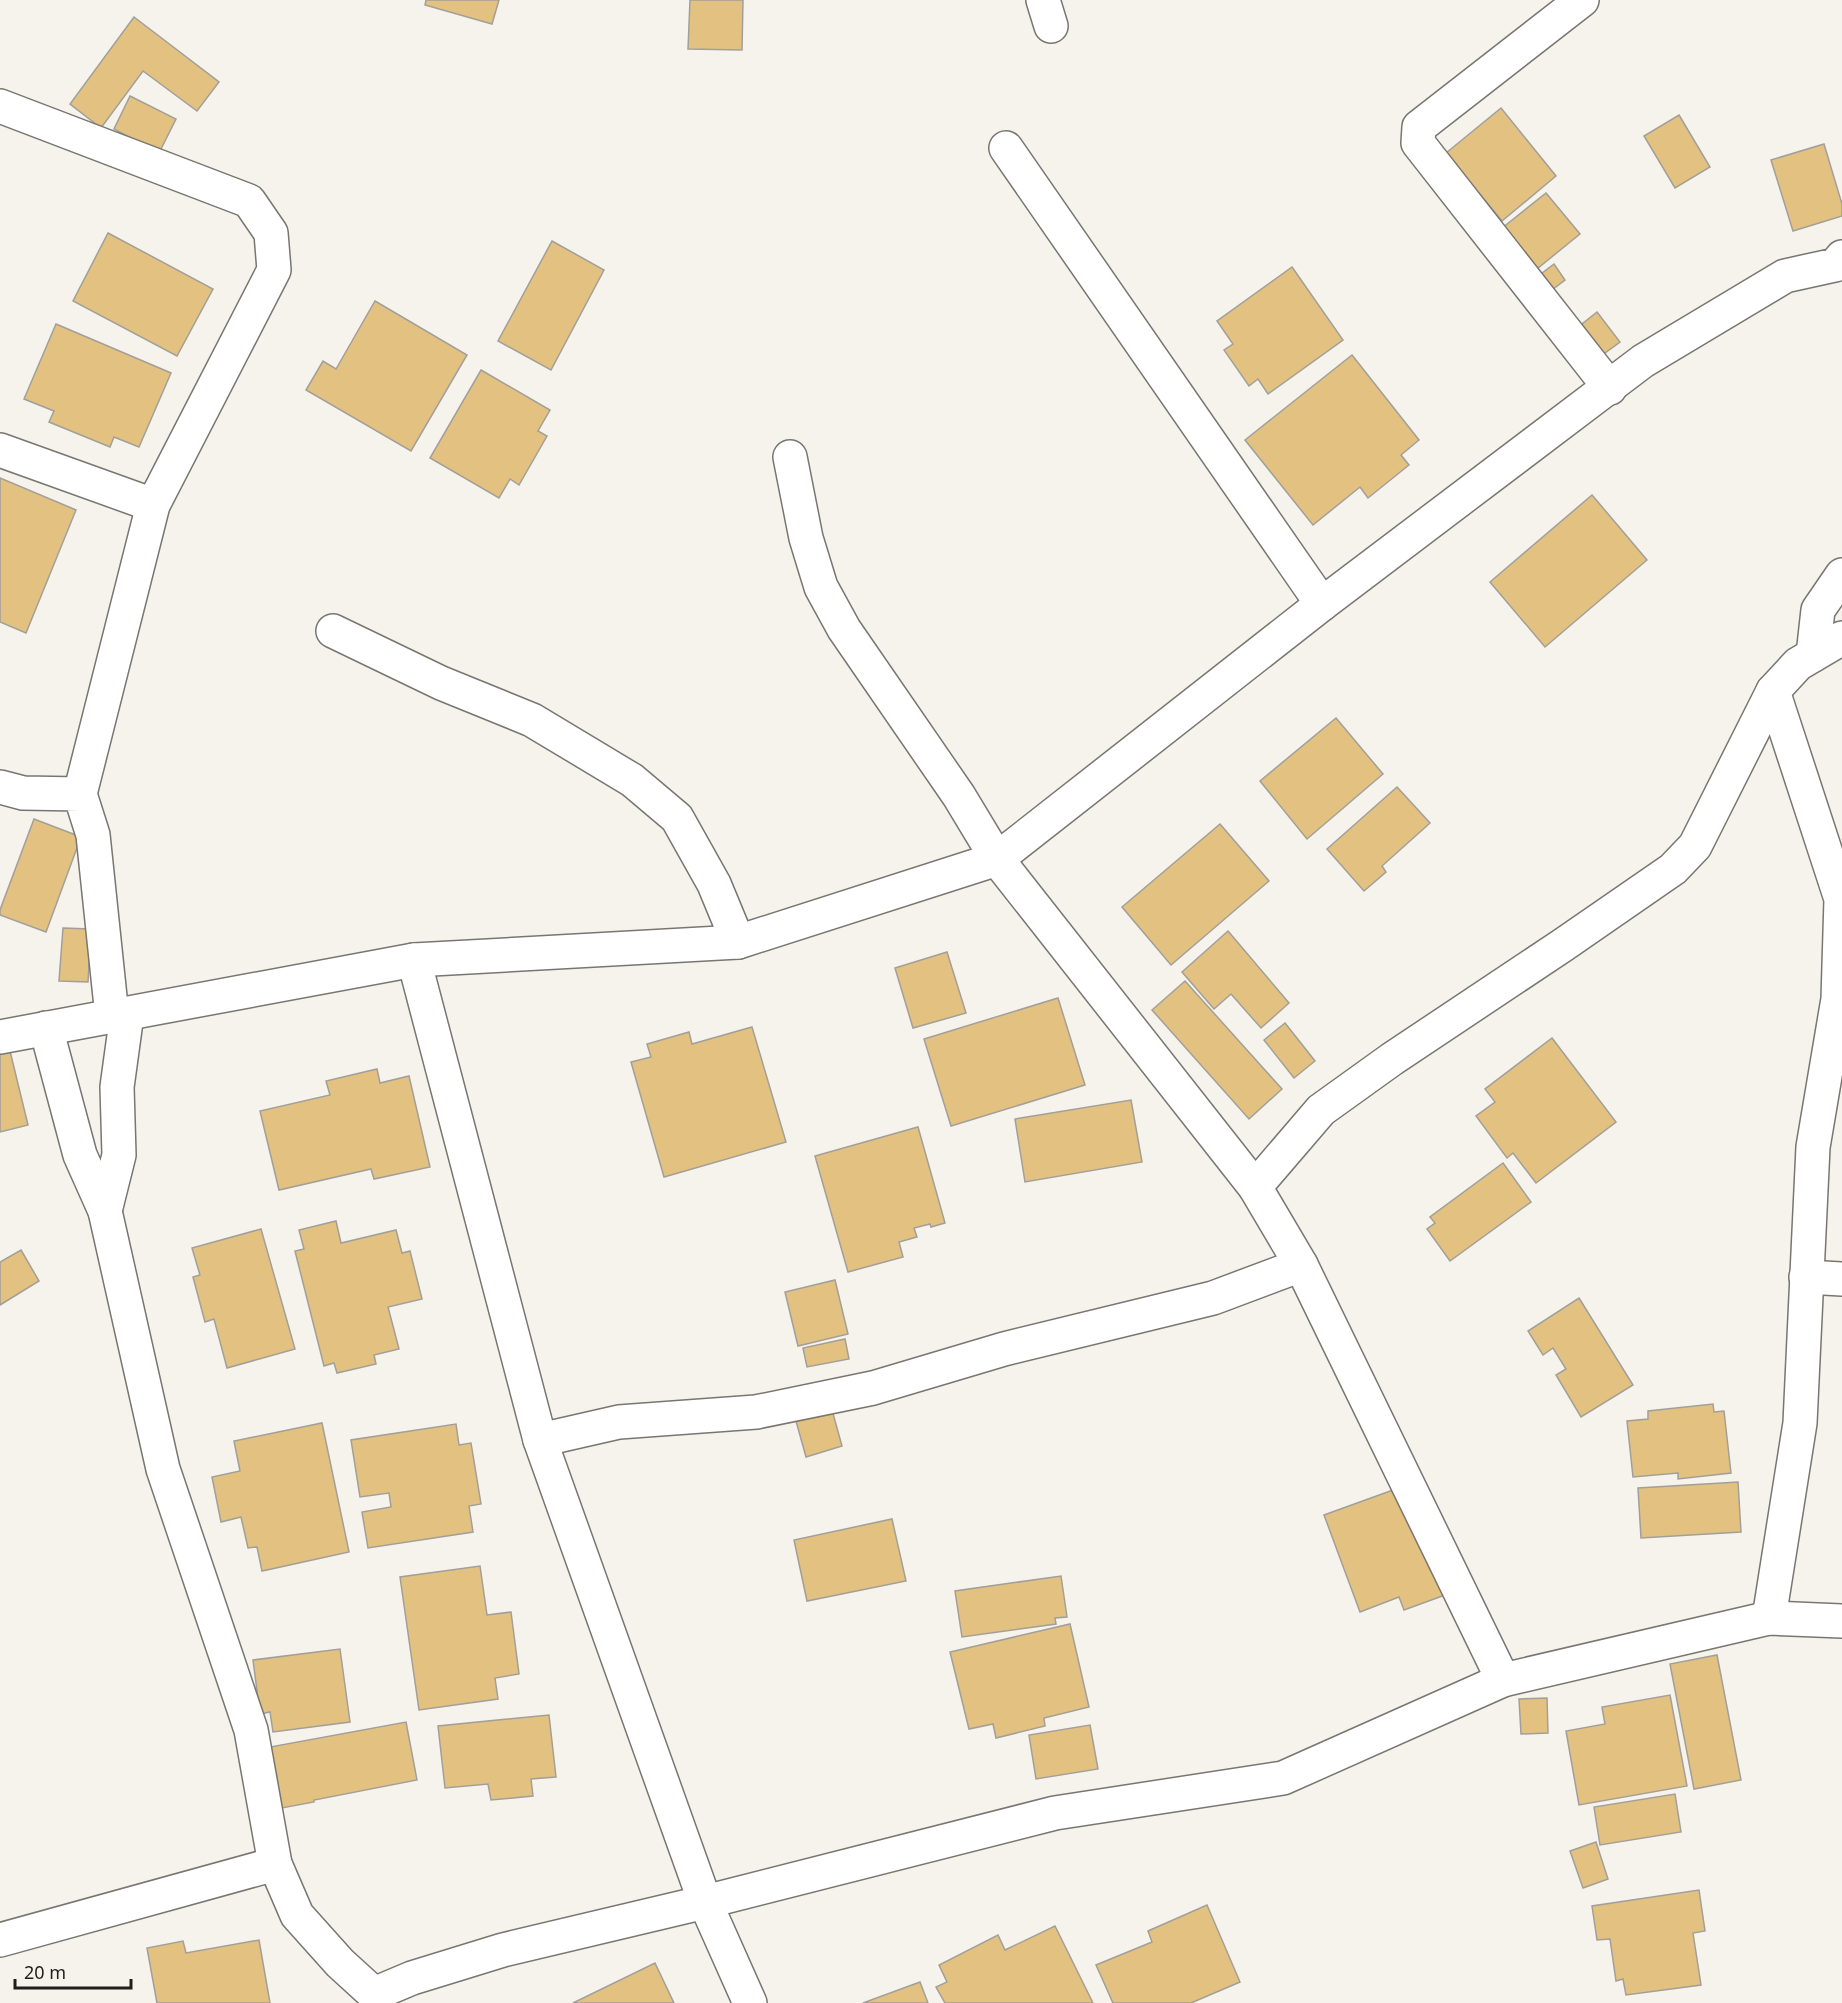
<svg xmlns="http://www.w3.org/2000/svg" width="1842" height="2003" font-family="'Noto Sans',sans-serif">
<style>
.building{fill:#e3c281;stroke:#a29f99;stroke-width:1.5}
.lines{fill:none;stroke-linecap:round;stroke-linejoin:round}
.street-casing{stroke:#797671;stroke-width:36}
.street{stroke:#fff;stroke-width:33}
</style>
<rect width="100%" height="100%" fill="#f6f3ed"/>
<g class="building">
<path d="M426,0H499L492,24L425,5Z"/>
<path d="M690,0H743L742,50L688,49Z"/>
<path d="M134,17L219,82L197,111L143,71L101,128L70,104Z"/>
<path d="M130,96L176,119L159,153L114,129Z"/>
<path d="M1501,108L1556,176L1502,221L1446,153Z"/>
<path d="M1679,115L1710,167L1675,188L1644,136Z"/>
<path d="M1824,144L1842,204V216L1793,231L1771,160Z"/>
<path d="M1546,193L1580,234L1527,277L1492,236Z"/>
<path d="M108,233L213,289L177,356L73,301Z"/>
<path d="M552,241L604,270L551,370L498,341Z"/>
<path d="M1554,264L1565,280L1544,296L1533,280Z"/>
<path d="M1292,267L1343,340L1268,394L1258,379L1249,386L1224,350L1233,344L1217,321Z"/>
<path d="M375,301L467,355L411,451L306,390L323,361L336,369Z"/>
<path d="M1597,312L1620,342L1594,361L1572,332Z"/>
<path d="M56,324L171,373L139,447L114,437L110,447L49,422L54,411L24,399Z"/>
<path d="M1352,355L1419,440L1401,455L1409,465L1368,498L1360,487L1313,525L1245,440Z"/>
<path d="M481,370L550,410L538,431L547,436L519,485L510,479L499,498L430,458Z"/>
<path d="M0,478L76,510L26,633L0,622Z"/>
<path d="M1592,495L1647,560L1545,647L1490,582Z"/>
<path d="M1336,718L1383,774L1307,839L1260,781Z"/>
<path d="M1397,787L1430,823L1382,866L1386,872L1364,891L1327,849Z"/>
<path d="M34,819L81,837L46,932L0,915V910Z"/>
<path d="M1220,824L1269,881L1171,965L1122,907Z"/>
<path d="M63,928L91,929L88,982L59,981Z"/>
<path d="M1228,931L1289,1003L1261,1028L1231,994L1214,1009L1182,972Z"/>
<path d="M947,952L966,1013L913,1028L895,968Z"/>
<path d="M1185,981L1282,1089L1249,1119L1152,1010Z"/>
<path d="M1058,998L1085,1085L951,1126L924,1039Z"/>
<path d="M1285,1023L1315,1061L1294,1078L1264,1040Z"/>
<path d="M752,1027L786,1142L664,1177L631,1062L651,1057L647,1044L689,1032L692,1044Z"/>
<path d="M1552,1038L1616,1122L1536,1183L1513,1153L1507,1158L1476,1116L1495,1102L1485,1089Z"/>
<path d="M10,1051L28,1125L0,1132V1053Z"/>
<path d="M377,1069L380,1083L409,1076L430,1167L374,1179L371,1169L279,1190L260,1111L330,1095L326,1081Z"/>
<path d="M1131,1100L1142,1162L1025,1182L1015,1119Z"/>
<path d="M918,1127L945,1223L931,1227L930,1224L914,1228L917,1237L899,1242L903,1257L848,1272L815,1156Z"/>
<path d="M1503,1163L1531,1202L1450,1261L1427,1229L1435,1223L1430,1217Z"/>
<path d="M336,1221L341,1243L396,1230L402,1253L410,1251L422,1299L388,1307L399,1349L374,1355L376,1364L337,1373L334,1363L324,1366L295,1251L304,1249L299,1230Z"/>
<path d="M261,1229L295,1349L227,1368L214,1319L205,1322L193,1277L200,1275L192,1248Z"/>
<path d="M21,1250L39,1281L0,1305V1262Z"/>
<path d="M835,1280L848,1334L798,1346L785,1292Z"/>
<path d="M1579,1298L1633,1385L1581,1417L1556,1375L1566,1369L1553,1348L1543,1355L1528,1331Z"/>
<path d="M845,1339L849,1359L807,1367L803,1348Z"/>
<path d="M1713,1404L1714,1412L1724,1411L1731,1473L1678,1479V1473L1633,1477L1627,1421L1648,1419V1411Z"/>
<path d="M832,1410L842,1446L806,1457L796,1421Z"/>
<path d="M322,1423L349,1552L262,1571L257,1547L248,1548L241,1517L221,1522L212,1477L240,1471L234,1441Z"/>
<path d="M456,1424L459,1445L471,1443L481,1504L469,1506L473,1532L368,1548L362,1512L391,1507L389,1493L360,1497L351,1440Z"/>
<path d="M1738,1482L1741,1532L1641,1538L1638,1488Z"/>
<path d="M1404,1486L1445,1595L1404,1610L1399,1597L1360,1612L1324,1515Z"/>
<path d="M892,1519L906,1581L807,1601L794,1540Z"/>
<path d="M480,1566L487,1615L511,1612L519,1674L495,1678L498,1699L419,1710L400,1577Z"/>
<path d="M1061,1576L1067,1617L1055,1618L1056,1624L962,1637L955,1591Z"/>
<path d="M1070,1624L1089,1707L1044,1718L1045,1726L996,1738L993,1724L969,1729L950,1652Z"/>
<path d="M340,1649L350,1722L273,1732L270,1712L260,1714L253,1660Z"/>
<path d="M1717,1655L1741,1780L1694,1789L1670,1664Z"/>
<path d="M1670,1695L1687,1786L1579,1805L1566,1731L1605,1724L1602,1707Z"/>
<path d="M1547,1698L1548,1733L1521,1734L1519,1699Z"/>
<path d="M549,1715L556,1777L531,1779L533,1796L491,1800L488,1784L445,1788L438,1726Z"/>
<path d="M406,1722L417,1780L314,1800V1802L282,1808L270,1747Z"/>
<path d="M1090,1725L1098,1769L1036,1779L1029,1735Z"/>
<path d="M1675,1794L1681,1832L1600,1845L1594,1807Z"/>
<path d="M1596,1842L1608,1879L1583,1888L1570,1851Z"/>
<path d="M1699,1890L1705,1931L1693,1933L1701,1985L1626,1995L1623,1979L1616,1981L1610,1939L1597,1940L1592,1906Z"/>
<path d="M1207,1905L1240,1982L1191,2003H1113L1096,1965L1152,1942L1148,1931Z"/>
<path d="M1055,1926L1093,2003H945L936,1987L947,1982L939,1965L998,1935L1005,1950Z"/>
<path d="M259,1940L270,2003H157L147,1948L183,1941L186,1953Z"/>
<path d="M655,1963L674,2003H573Z"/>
<path d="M920,1982L928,2003H863Z"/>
</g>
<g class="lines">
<defs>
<g id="street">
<path d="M1043,0L1051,26"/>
<path d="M1582,0L1419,127L1418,143L1610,388"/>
<path d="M0,106L249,201L271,233L274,270L153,505L80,794"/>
<path d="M1006,148L1322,604"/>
<path d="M0,450L153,505"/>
<path d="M333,631L441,683L532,720L632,780L677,818L714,884L738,942"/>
<path d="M1813,655L1818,610L1842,575"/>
<path d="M0,787L23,793L80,794L93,835L112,1016"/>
<path d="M414,960L540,1440L705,1902L750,2003"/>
<path d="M46,1028L80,1155L105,1211L163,1469L251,1730L275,1864L297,1915L340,1963L374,1994L412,1978L503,1950L705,1902L1055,1813L1283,1778L1503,1680L1301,1265L1255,1187L997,859L959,796L844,629L821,587L806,538L790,457"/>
<path d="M0,1037L414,960L738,942L997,859L1322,604L1643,361L1785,276L1835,265L1842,257"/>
<path d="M1255,1187L1321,1110L1392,1059L1563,945L1673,869L1695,846L1773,691L1798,664L1842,638"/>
<path d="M105,1211L119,1155L117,1087L127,1014"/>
<path d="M1806,1277L1842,1279"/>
<path d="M540,1440L619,1422L756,1412L873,1388L1004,1349L1213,1298L1301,1265"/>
<path d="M1769,1618L1800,1423L1813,1147L1838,999L1841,899L1773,691"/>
<path d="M1503,1680L1769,1618L1842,1621"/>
<path d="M0,1940L275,1864"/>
</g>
</defs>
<use href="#street" class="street-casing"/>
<use href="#street" class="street"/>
</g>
<path d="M15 1979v9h116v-9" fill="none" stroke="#1f1e1b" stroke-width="3"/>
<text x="24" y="1979" font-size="18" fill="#1f1e1b" stroke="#f6f3ed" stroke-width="4.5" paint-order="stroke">20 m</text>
</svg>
